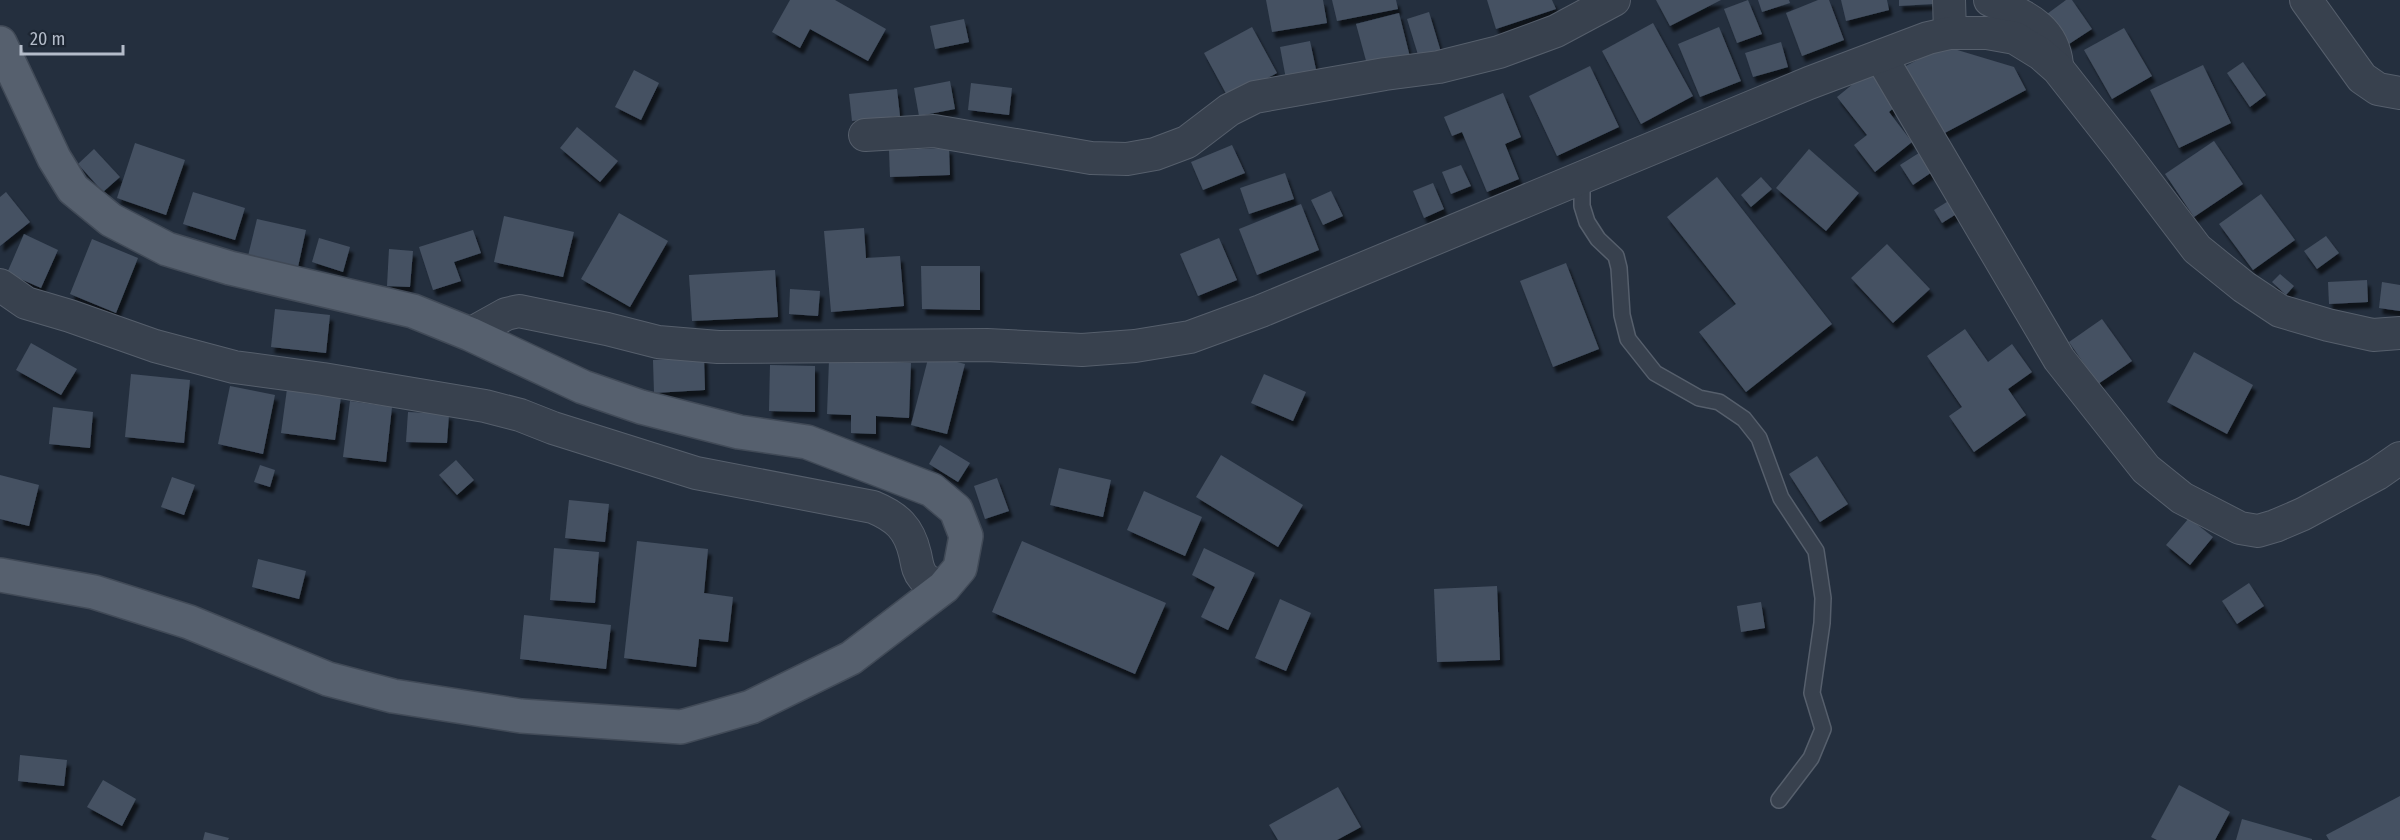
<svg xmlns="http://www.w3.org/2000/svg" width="2400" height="840" font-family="'Fira Sans Condensed',sans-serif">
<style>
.building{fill:#455162;filter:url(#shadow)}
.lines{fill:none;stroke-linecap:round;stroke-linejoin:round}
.service-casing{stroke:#565f6c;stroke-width:18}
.minor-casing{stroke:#565f6c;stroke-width:34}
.primary-casing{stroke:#414a57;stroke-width:36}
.service{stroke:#38414e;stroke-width:15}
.minor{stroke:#38414e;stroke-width:32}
.primary{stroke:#56606e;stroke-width:33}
</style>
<defs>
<filter id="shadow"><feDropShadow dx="3.5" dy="6" stdDeviation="1.5" flood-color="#0009"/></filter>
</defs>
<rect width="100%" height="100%" fill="#242f3e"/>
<g class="building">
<path d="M790,0H835L886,29L868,61L810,29L800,48L772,32Z"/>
<path d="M1266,0H1323L1327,23L1272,32Z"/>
<path d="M1332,0H1396L1398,9L1337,21Z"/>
<path d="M1487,0H1552L1556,9L1496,29Z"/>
<path d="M1656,0H1721L1670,26Z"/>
<path d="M1748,0L1762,34L1737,43L1724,9Z"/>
<path d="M1758,0H1789L1790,3L1762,12Z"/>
<path d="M1818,0H1829L1844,40L1802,56L1786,13Z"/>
<path d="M1841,0H1887L1889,10L1846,21Z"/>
<path d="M1899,0H1933V4L1899,6Z"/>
<path d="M2066,0H2072L2092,29L2069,44L2047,14Z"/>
<path d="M1429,12L1441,52L1419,58L1407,19Z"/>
<path d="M1399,13L1410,57L1368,68L1356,24Z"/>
<path d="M964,19L969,42L935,49L930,26Z"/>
<path d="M1653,23L1693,96L1641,124L1602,51Z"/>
<path d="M1252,27L1277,73L1229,99L1204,53Z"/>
<path d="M1719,27L1741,81L1700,97L1678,44Z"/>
<path d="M2124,28L2152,76L2112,99L2084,50Z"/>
<path d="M1310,41L1317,74L1286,79L1280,47Z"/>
<path d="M1781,42L1788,67L1753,77L1745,53Z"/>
<path d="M1944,46L2014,67L2026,90L1939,136L1902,68Z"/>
<path d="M2243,62L2266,95L2250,107L2227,73Z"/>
<path d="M2203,65L2231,123L2179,148L2150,90Z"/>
<path d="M1590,66L1619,127L1557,156L1529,96Z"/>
<path d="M634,70L659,83L641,120L615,107Z"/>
<path d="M1870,70L1898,104L1889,112L1912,142L1875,172L1854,145L1867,135L1837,97Z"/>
<path d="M950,81L955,109L919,116L914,88Z"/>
<path d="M971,83L1012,88L1009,115L968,110Z"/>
<path d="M897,89L900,116L852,121L849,94Z"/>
<path d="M1503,93L1521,137L1505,144L1519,179L1487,192L1462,132L1452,136L1444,117Z"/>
<path d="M577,127L618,161L600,182L560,148Z"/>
<path d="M2214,141L2243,184L2194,217L2165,174Z"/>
<path d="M135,143L185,160L166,215L117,198Z"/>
<path d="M1232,145L1245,173L1203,190L1191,162Z"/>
<path d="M949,148L950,175L890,177L889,150Z"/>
<path d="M94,149L120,177L103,192L78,164Z"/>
<path d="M1809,149L1859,193L1826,231L1776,188Z"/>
<path d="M1922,151L1935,170L1913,185L1900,165Z"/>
<path d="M1461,165L1471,186L1451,194L1442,172Z"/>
<path d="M1285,173L1294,199L1249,214L1240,188Z"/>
<path d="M1717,177L1832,324L1746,392L1699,332L1736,304L1667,217Z"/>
<path d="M1761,177L1772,189L1751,207L1741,195Z"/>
<path d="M1433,183L1444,209L1424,218L1413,191Z"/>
<path d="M1331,191L1343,216L1323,225L1311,200Z"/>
<path d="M6,192L30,222L0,246V197Z"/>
<path d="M193,192L245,208L235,240L183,224Z"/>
<path d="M2261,194L2295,240L2253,270L2219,224Z"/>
<path d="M1950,200L1958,213L1942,223L1934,210Z"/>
<path d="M1301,204L1319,250L1257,275L1239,229Z"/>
<path d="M619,213L668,241L630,307L581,279Z"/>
<path d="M504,216L574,232L563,277L494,262Z"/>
<path d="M257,219L306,230L298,267L248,256Z"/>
<path d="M864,228L866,258L900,256L904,306L831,312L824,231Z"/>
<path d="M473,230L481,253L454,262L461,281L433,290L419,247Z"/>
<path d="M24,234L58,250L41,288L7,273Z"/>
<path d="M2326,236L2339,253L2317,269L2304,251Z"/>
<path d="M319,238L350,247L343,272L312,262Z"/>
<path d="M1219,238L1237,280L1198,296L1180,254Z"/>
<path d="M92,239L138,258L116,313L70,294Z"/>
<path d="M1887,244L1930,289L1893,323L1851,278Z"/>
<path d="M389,249L413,251L410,287L387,286Z"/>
<path d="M1566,263L1599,349L1553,367L1520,281Z"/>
<path d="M921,266H980V310L922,309Z"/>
<path d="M775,270L778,317L692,321L689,275Z"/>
<path d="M2280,274L2294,286L2286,295L2272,282Z"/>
<path d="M2367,280L2368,302L2329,304L2328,282Z"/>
<path d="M2382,282L2400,285V311L2379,308Z"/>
<path d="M790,289L820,291L818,316L789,314Z"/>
<path d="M275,309L330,315L326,353L271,347Z"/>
<path d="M2102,319L2132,361L2098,384L2069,342Z"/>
<path d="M1965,329L1988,362L2012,344L2032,372L2008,389L2026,415L1974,452L1949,416L1962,407L1927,356Z"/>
<path d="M31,343L77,369L61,395L16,370Z"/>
<path d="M2194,352L2253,385L2227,434L2167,402Z"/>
<path d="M929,355L965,364L947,434L911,425Z"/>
<path d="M704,357L705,390L654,393L653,360Z"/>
<path d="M829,360L911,363L909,418L876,416V434L851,433V415L827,414Z"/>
<path d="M770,365L815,366V412L769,411Z"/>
<path d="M131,374L190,380L184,443L125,437Z"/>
<path d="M1264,374L1306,392L1293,421L1251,403Z"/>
<path d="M230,386L275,395L263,454L218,444Z"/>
<path d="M287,389L341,397L335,440L281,433Z"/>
<path d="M350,401L392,407L386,462L343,457Z"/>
<path d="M53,407L93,412L90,448L49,444Z"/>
<path d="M408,412L449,414L447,443L406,442Z"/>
<path d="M940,445L970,463L958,482L929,464Z"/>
<path d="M1221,455L1303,505L1278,547L1196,497Z"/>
<path d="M1817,456L1848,504L1820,522L1789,474Z"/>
<path d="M456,460L474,480L457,495L439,475Z"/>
<path d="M260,465L275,470L270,487L254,482Z"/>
<path d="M1059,468L1111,480L1103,517L1050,505Z"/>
<path d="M0,475L39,485L29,526L0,519Z"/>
<path d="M172,477L195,485L184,515L161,507Z"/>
<path d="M997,478L1009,511L985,519L974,486Z"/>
<path d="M1144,491L1202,517L1185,556L1127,530Z"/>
<path d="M569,500L609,504L605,542L565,538Z"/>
<path d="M2189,518L2213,537L2190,565L2166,545Z"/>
<path d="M637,541L708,549L704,593L733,597L728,642L699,639L696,667L624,658Z"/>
<path d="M1022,541L1166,603L1135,674L992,612Z"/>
<path d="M554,548L599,552L595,603L550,600Z"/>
<path d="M1204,548L1255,573L1228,630L1201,617L1215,587L1192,575Z"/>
<path d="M258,559L306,571L299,599L252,587Z"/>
<path d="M2249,583L2264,606L2237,624L2222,601Z"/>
<path d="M1497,586L1500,660L1437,662L1434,589Z"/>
<path d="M1280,599L1311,613L1286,671L1255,658Z"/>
<path d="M1761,602L1765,628L1741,632L1737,606Z"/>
<path d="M524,615L611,625L606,669L520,659Z"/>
<path d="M20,755L67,760L64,786L18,781Z"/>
<path d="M103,780L136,799L122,826L87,807Z"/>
<path d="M2179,785L2230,812L2215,840H2157L2151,837Z"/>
<path d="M1338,787L1361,827L1337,840H1278L1269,825Z"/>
<path d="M2400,796V840H2329L2326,835Z"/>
<path d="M2242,819L2312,839V840H2236Z"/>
<path d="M205,832L229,838L228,840H203Z"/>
</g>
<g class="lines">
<defs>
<path id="service" d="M1587,175L1582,183V206L1587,222L1598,239L1616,256L1619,268L1622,315L1628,339L1655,373L1699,398L1719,402L1744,419L1759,438L1781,498L1816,551L1823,598L1822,623L1812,693L1823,729L1811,758L1779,800"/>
<g id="minor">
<path d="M1949,0L1950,33"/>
<path d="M1990,0C2022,16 2053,25 2057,65"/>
<path d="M2306,0L2362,78L2378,89L2400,93"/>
<path d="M1881,57L2059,359L2146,469L2182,498L2240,528L2258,531L2275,526L2303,514L2377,474L2400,458"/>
<path d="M865,135L934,131L1091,158L1127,159L1155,154L1187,142L1229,110L1255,97L1385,74L1439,67L1499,52L1556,31L1614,0"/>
<path d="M0,285L26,303L70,316L155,346L234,367L323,379L485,406L520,415L553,428L696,473L873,507C897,517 909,528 915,554C917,562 917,570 923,577C928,583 936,584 944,587"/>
<path d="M470,334L506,314L519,311L607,329L658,342L718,347L987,345L1082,350L1135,346L1190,337L1261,311L1809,83L1928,38L1950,33H1987L2015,38L2041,54L2058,69L2121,149L2197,249L2244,287L2280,311L2328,325L2373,335L2400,333"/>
</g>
<path id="primary" d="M0,43L54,158L73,189L111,220L167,249L230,268L413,311L470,334L583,387L641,407L739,432L807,442L932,490L956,510L966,536L960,568L944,587L851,658L751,707L681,727L521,716L393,696L328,679L189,622L94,592L0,575"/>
</defs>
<use href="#service" class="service-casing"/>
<use href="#minor" class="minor-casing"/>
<use href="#primary" class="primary-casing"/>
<use href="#service" class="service"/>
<use href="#minor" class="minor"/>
<use href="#primary" class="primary"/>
</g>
<path d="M21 45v9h102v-9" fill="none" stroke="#b4bcc9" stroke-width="3"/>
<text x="30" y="45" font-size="18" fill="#b4bcc9" stroke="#1d2633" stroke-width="4.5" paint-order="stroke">20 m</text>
</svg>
